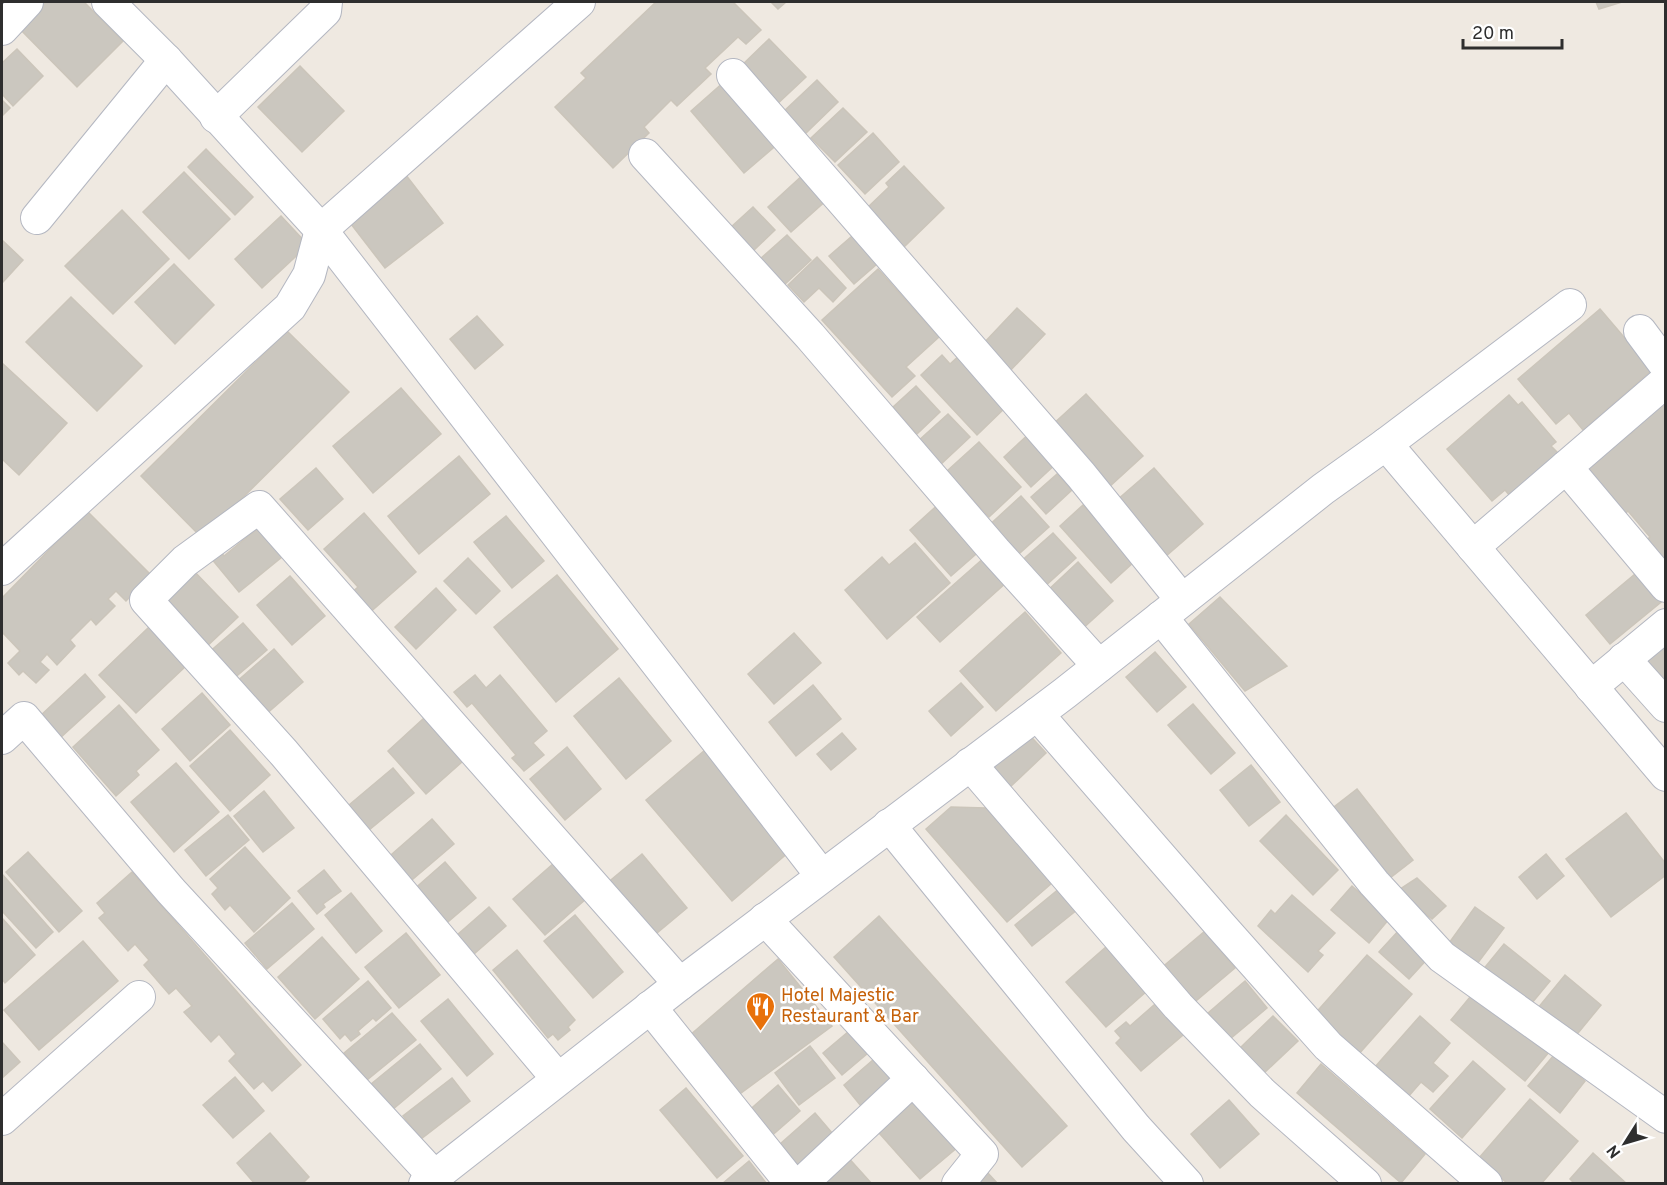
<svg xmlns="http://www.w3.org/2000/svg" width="1667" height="1185" font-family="Overpass,sans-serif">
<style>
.building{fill:#cbc7bf;stroke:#cbc5ba;stroke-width:1.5}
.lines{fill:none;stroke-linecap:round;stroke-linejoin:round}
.minor-casing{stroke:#b4b7c1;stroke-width:34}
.minor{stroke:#fff;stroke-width:32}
.labels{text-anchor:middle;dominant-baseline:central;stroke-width:5;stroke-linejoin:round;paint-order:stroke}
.food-label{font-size:18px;fill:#c56008;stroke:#fff;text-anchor:start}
</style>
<rect width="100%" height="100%" fill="#efe9e1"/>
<g class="building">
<path d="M31,2H84L123,41L77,87L12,21Z"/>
<path d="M656,2H733L761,30L746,44L738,37L705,68L711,74L677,106L671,100L644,127L649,133L613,168L555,107L586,78L581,73Z"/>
<path d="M771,2H786L778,9Z"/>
<path d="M1596,2H1622L1599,9Z"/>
<path d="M769,39L806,77L773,108L737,70Z"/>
<path d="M17,49L43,76L13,106L2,94V63Z"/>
<path d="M300,66L344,111L302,152L258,107Z"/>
<path d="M817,80L838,102L803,136L782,113Z"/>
<path d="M725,81L779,143L744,173L691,111Z"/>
<path d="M2,100L10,108L2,116Z"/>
<path d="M843,108L867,132L835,162L811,138Z"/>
<path d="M873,133L899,162L865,194L838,165Z"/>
<path d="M206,149L253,197L235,215L188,167Z"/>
<path d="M904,166L944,208L903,248L866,209L889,187L886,183Z"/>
<path d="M402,170L443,223L385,268L344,215Z"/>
<path d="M184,172L230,219L189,259L143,212Z"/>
<path d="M805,173L828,199L791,232L768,207Z"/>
<path d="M753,207L775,230L752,252L730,228Z"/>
<path d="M122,210L169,259L113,314L65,266Z"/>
<path d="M281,216L308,245L262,288L235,259Z"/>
<path d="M859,230L884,258L854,284L829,256Z"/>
<path d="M787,235L811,260L783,286L759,260Z"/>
<path d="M2,240L23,260L2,283Z"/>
<path d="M817,257L846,288L833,302L819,288L804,302L788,285Z"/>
<path d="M174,264L214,305L175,344L135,302Z"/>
<path d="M878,269L939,337L906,367L915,376L892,397L822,320Z"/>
<path d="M71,297L142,366L97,411L26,342Z"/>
<path d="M1017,308L1045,334L1009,372L982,345Z"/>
<path d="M1600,309L1652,370L1583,430L1569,413L1556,424L1518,379Z"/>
<path d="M477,316L503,345L475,369L450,339Z"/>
<path d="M287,331L349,392L202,538L141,476Z"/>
<path d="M961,354L1009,404L977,435L921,375L942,355L950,364Z"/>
<path d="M2,363L67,423L19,475L2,459Z"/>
<path d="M916,386L940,412L917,434L893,407Z"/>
<path d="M401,388L441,434L373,493L333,446Z"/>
<path d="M1086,394L1143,456L1108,488L1051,426Z"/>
<path d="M1509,395L1518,405L1522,402L1556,442L1551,446L1559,454L1510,496L1505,490L1492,501L1447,449Z"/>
<path d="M1659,401L1666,409V574L1641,545L1650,537L1628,511L1619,519L1578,469L1607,445L1611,449L1634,431L1629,426Z"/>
<path d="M948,414L970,437L939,466L917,442Z"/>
<path d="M1032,431L1059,461L1031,487L1004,457Z"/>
<path d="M979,442L1021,487L989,517L947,471Z"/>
<path d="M459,456L490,494L419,554L388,516Z"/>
<path d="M316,468L343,499L308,530L280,499Z"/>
<path d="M1154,468L1203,524L1165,557L1117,500Z"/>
<path d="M1057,474L1072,490L1046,514L1031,497Z"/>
<path d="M1021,496L1049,527L1012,560L985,529Z"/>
<path d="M942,501L983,548L951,576L910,530Z"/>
<path d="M1083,505L1135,561L1111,583L1060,526Z"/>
<path d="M87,511L151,575L126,601L116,591L108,599L115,606L96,625L91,619L70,640L75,646L57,665L47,654L40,662L49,670L36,683L23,671L19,675L8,663L20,651L3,633L2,635V598Z"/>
<path d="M364,513L416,572L367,615L349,595L358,587L324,549Z"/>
<path d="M506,516L544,561L512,588L474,542Z"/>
<path d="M263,524L287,553L239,592L206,552L215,544L224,556Z"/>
<path d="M1053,533L1076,558L1042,589L1019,563Z"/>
<path d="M915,543L950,583L887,639L845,590L882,557L889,565Z"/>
<path d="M985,557L1007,582L940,642L917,617Z"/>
<path d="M468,558L500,591L476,614L444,581Z"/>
<path d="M1078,562L1113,601L1080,631L1045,593Z"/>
<path d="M191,568L238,617L203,650L156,601Z"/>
<path d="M1641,569L1665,599L1610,644L1586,615Z"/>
<path d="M557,575L618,649L556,702L494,627Z"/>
<path d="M290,576L325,616L292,645L257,605Z"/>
<path d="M436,588L456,610L416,649L395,627Z"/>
<path d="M1220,597L1287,666L1245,691L1189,624Z"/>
<path d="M1025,612L1061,653L996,711L960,671Z"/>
<path d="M243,623L267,650L232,680L208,653Z"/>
<path d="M149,627L186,666L136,713L99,675Z"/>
<path d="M794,633L821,663L774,704L748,674Z"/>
<path d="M1666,645V691L1643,664Z"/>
<path d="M274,649L303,682L264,716L235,683Z"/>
<path d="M1155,652L1186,687L1157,712L1126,677Z"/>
<path d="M85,674L105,697L59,739L39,717Z"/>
<path d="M475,675L486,688L500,675L547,731L533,743L544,755L524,771L512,758L516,755L472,703L467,707L454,692Z"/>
<path d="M619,678L671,741L626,779L574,716Z"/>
<path d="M961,683L983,707L951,736L929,711Z"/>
<path d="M813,685L841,719L796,756L769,722Z"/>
<path d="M202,693L230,725L190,761L162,729Z"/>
<path d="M1193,704L1235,753L1211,774L1168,725Z"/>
<path d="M119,705L159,750L136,771L139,775L116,796L73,747Z"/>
<path d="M424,718L462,762L426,794L388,751Z"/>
<path d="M1024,729L1046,753L1009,788L986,764Z"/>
<path d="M230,730L270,775L230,811L190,766Z"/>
<path d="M842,733L856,749L831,770L817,754Z"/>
<path d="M711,745L797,845L732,901L646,800Z"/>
<path d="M567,747L601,789L565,820L530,779Z"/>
<path d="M176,763L219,812L174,852L131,802Z"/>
<path d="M1251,765L1280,802L1249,826L1220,790Z"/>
<path d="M393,768L414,793L363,835L343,810Z"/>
<path d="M1357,789L1413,860L1381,885L1325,814Z"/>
<path d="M264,791L294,828L263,852L234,816Z"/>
<path d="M951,807L986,808L1052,883L1007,922L926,829Z"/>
<path d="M1626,813L1666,864V875L1611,917L1566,859Z"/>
<path d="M228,815L249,840L206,876L185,850Z"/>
<path d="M1286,815L1338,870L1313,895L1260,841Z"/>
<path d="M432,819L454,844L406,885L384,861Z"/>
<path d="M245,847L290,898L254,932L230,905L225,910L212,894L218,888L210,879Z"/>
<path d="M28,852L82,911L59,932L6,872Z"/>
<path d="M642,854L687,908L651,938L606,884Z"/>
<path d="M1546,854L1564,876L1537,899L1519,877Z"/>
<path d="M445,862L476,898L442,927L412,891Z"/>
<path d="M554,863L586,899L545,935L513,899Z"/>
<path d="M324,870L341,891L323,904L325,907L317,914L298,891Z"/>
<path d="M132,872L301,1065L272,1091L263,1081L254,1089L229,1061L236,1054L219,1034L211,1042L184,1012L192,1006L176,988L169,994L144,965L149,960L135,944L128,951L99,918L105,913L97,903Z"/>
<path d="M2,874L53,932L36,948L2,911Z"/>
<path d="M1417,878L1446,906L1432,919L1397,891Z"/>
<path d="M1352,886L1389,919L1369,943L1331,910Z"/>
<path d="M1060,888L1077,910L1032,946L1015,925Z"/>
<path d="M351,893L382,931L356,953L325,915Z"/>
<path d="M1292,895L1335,933L1318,951L1323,955L1308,972L1258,926L1271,910L1275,914Z"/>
<path d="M292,903L314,929L267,969L245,943Z"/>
<path d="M489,907L506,926L466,961L449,942Z"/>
<path d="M1475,907L1504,928L1477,964L1449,943Z"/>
<path d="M575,915L623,972L593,998L544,941Z"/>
<path d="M879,916L1067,1126L1022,1167L834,957Z"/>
<path d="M2,918L35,955L5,983L2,979Z"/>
<path d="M1400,929L1430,956L1409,979L1379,952Z"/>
<path d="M1205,931L1235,968L1190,1006L1160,969Z"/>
<path d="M406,933L440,975L399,1008L365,967Z"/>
<path d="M322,937L359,979L315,1019L278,977Z"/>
<path d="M83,941L118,981L39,1050L4,1010Z"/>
<path d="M1504,944L1550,981L1527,1009L1482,971Z"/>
<path d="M1107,946L1147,991L1106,1027L1066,982Z"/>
<path d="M517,950L575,1020L568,1027L570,1030L558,1040L553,1034L548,1038L493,970Z"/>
<path d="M1367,955L1412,994L1358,1055L1313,1016Z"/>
<path d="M778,959L832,1026L737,1096L689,1036Z"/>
<path d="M1565,975L1601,1005L1574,1038L1538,1008Z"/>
<path d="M368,981L391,1008L376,1021L373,1018L358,1031L360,1034L351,1041L345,1034L340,1039L323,1019Z"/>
<path d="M1245,981L1267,1008L1230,1039L1208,1013Z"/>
<path d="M1475,991L1549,1052L1525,1081L1451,1020Z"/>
<path d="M1162,998L1189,1030L1141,1071L1116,1043L1121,1038L1115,1031L1126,1022L1130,1026Z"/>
<path d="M448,999L493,1054L467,1076L421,1021Z"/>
<path d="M392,1013L416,1040L367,1080L344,1053Z"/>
<path d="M1273,1016L1298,1041L1263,1074L1240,1048Z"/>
<path d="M1420,1016L1450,1043L1433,1063L1448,1076L1433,1092L1421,1082L1408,1097L1375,1067Z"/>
<path d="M855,1026L874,1048L842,1075L823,1053Z"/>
<path d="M2,1042L20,1062L2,1078Z"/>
<path d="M420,1044L441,1069L392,1110L371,1084Z"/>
<path d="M810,1046L835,1078L799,1105L775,1073Z"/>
<path d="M881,1053L903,1078L865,1111L844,1085Z"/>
<path d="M1554,1055L1585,1081L1560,1113L1528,1086Z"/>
<path d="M1473,1061L1505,1089L1462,1138L1430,1109Z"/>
<path d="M1321,1064L1425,1154L1401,1183L1297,1093Z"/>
<path d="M235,1077L264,1111L233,1138L203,1105Z"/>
<path d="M452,1078L470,1101L421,1139L403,1116Z"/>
<path d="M778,1085L800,1111L768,1139L746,1113Z"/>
<path d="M686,1088L743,1156L717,1178L660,1110Z"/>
<path d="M910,1092L958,1147L920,1179L872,1125Z"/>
<path d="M1530,1099L1578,1141L1541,1184H1508L1479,1158Z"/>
<path d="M1229,1100L1259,1134L1220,1168L1191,1134Z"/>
<path d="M815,1113L838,1140L802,1170L780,1144Z"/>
<path d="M270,1133L309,1177L302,1184H255L237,1163Z"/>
<path d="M1593,1153L1627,1184H1575L1570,1179Z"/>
<path d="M845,1154L872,1184H814Z"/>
<path d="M749,1161L767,1184H722Z"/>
<path d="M986,1171L998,1184H974Z"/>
</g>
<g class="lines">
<defs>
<g id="minor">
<path d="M108,2L166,60L321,230L822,876"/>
<path d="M2,29L27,2"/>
<path d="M733,75L1081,475L1182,600"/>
<path d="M216,117L325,11L326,2"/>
<path d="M645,155L810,336L995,551L1099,666"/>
<path d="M37,218L166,60"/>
<path d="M1640,331L1666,366"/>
<path d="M1666,381L1566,467L1666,586"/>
<path d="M1386,444L1666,775"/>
<path d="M1473,547L1566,467"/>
<path d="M2,569L290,307L309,275L321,230L579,2"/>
<path d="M1161,617L1374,883L1442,957L1666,1117"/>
<path d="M1624,659L1666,706"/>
<path d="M1591,687L1666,625"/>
<path d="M1037,714L1221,926L1328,1046L1486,1184"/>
<path d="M2,738L24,718L171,891L434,1176"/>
<path d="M970,764L1178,1006L1262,1093L1365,1184"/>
<path d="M889,825L1136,1128L1187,1184"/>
<path d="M765,919L982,1154L958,1184"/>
<path d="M650,1007L792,1184"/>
<path d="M558,1079L284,753L146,600L185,561L259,507L680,984"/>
<path d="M2,1119L139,997"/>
<path d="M425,1184L680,984L1065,693L1323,489L1386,444L1570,305"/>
<path d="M801,1184L913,1079"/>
</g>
</defs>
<use href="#minor" class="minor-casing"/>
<use href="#minor" class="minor"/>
</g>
<defs>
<symbol id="restaurant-pin" viewBox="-11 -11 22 30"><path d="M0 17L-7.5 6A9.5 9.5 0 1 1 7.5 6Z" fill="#e8710a" stroke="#fff"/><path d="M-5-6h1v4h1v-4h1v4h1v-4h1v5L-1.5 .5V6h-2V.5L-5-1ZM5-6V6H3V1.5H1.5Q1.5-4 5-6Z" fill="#fff"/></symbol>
</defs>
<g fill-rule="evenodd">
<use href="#restaurant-pin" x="744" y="990" width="33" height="45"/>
</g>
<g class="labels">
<g class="food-label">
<text x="781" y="996">Hotel Majestic<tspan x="781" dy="21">Restaurant &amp; Bar</tspan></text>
</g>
</g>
<rect width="1667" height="1185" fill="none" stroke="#2e2e2e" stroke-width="6"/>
<g transform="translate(1625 1143) rotate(233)" stroke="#ffffff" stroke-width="4.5" paint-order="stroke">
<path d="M0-4.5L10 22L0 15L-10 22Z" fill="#2e2e2e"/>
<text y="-9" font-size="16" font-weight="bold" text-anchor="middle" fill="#2e2e2e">N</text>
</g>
<path d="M1463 39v9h99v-9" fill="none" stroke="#2e2e2e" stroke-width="3"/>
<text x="1472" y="39" font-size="18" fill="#2e2e2e" stroke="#ffffff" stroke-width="4.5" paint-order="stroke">20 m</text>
</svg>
